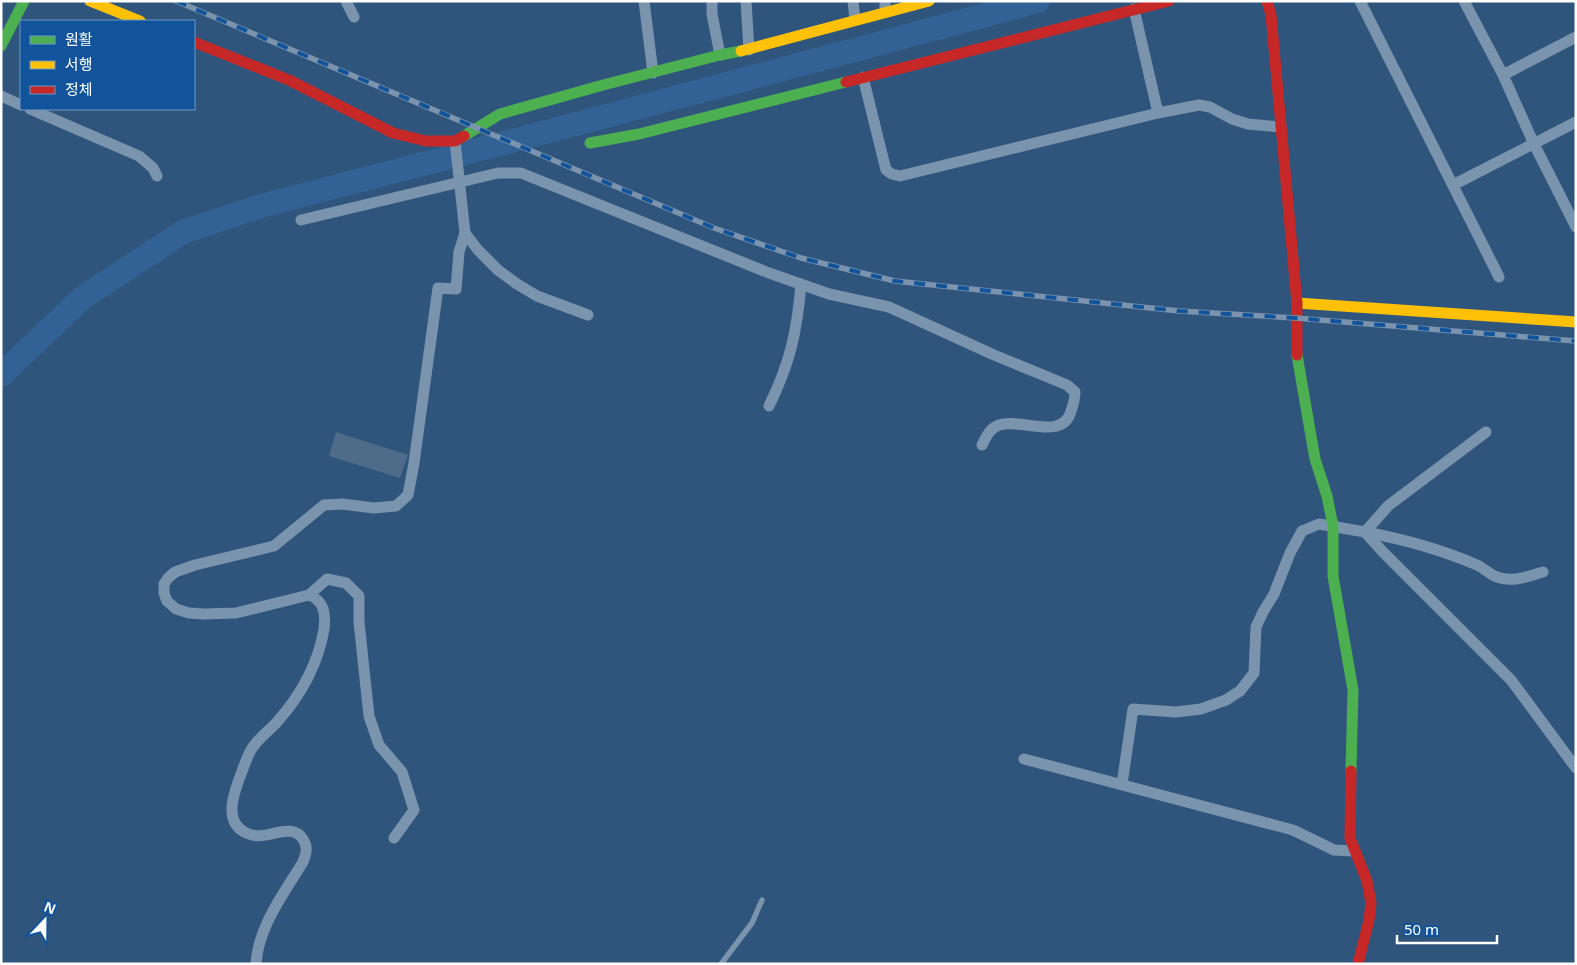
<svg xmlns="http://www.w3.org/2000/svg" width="1577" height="965" font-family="'Noto Sans','Noto Sans KR',sans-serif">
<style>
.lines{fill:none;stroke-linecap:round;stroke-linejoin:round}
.river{stroke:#326295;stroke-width:24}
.building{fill:#4e6c8a}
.lane{stroke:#7b94ad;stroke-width:5.5}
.street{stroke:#7b94ad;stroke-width:11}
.fast{stroke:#4caf50;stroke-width:11}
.slow{stroke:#ffc107;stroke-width:11}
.jam{stroke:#c62828;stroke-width:11}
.rail-casing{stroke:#7b93ac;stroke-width:5.5}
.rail{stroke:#11549b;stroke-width:4;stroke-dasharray:11;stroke-linecap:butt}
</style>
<rect width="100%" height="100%" fill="#30557c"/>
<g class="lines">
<path class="river" d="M1,375L82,298L183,232L261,206L569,126L1038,1"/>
</g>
<path class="building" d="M336,432L408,455L400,478L329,456Z"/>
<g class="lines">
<path class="lane" d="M721,964L752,923L762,900"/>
<g class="street">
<path d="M346,1L354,17"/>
<path d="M644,1L653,73"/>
<path d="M712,1V14L720,55"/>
<path d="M746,1L749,50"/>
<path d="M853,1L855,20"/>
<path d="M885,1V12"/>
<path d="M1360,1L1499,277"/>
<path d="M1464,1L1503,75L1534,144L1576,227"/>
<path d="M1134,9L1158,113"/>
<path d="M1503,75L1576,37"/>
<path d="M863,77L886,170L892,174L900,176L1158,113L1199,105L1210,107L1232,119L1248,124L1281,127"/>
<path d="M1,96L21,105"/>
<path d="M30,109L139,156L153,168L157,176"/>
<path d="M455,141L465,233L478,250L498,270L517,284L537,296L588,315"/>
<path d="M1453,185L1576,122"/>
<path d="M301,220L498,173H521L769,273L829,294L889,307L994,355L1067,385L1075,392C1075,400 1073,406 1070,414C1060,440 1020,418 999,425C990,428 986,437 982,445"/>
<path d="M769,406C790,363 797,332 801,284"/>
<path d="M1365,532C1403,539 1442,550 1477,565C1484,568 1490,575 1497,577C1513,583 1528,576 1543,572"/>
<path d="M1365,532L1388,506L1486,432"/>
<path d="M1024,759L1293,830L1334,850L1353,851"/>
<path d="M1122,784L1133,709L1176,712L1201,709L1226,700L1240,691L1254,673L1256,627L1263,612L1274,594L1290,553L1302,531L1319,524L1365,532L1383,552L1511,680L1576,768"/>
<path d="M394,838L414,810L402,772L379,745L369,716L359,622V596L346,583L327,579L309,595L236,613L204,614L189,613L176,609L167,601L164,593V584L168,578L175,572L195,565L274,546L324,505L342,504L374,508L396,506L408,495L414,463L438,288L456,289L459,252L465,233"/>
<path d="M256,964C258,927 284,893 303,862C306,854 308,848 304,841C293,820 268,840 252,835C221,826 233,795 241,774C244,766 247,757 251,750C257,739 269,731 277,722C301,695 318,665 324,629C326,613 324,601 309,595"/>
</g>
<g class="fast">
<path d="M1,46L24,1"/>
<path d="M464,136L500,114L603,85L720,55L741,51"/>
<path d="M590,143L639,134L846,82"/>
<path d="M1297,355L1315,459L1327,496L1333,526V576L1353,690L1351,771"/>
</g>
<g class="slow">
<path d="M90,1L140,21"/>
<path d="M741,51L929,1"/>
<path d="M1297,303L1576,322"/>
</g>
<g class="jam">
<path d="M1267,1L1271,15L1297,303V355"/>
<path d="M194,42L289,80L393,133L426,141H455L464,136"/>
<path d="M846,82L1169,1"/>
<path d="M1351,771L1350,838L1367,881L1371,903L1369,920L1358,964"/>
</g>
<defs>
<path id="rail" d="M176,1L714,228L801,258L895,281L1179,311L1296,318L1576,341"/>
</defs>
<use href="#rail" class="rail-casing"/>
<use href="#rail" class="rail"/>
</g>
<rect width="1577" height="965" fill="none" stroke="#ffffff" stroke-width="5"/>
<rect x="20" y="20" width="175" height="90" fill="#11549b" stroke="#7098c3"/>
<rect x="30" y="36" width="25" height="8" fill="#4caf50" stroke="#7098c3"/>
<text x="65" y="45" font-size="15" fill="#ffffff">원활</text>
<rect x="30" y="61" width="25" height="8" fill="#ffc107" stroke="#7098c3"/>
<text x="65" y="70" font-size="15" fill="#ffffff">서행</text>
<rect x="30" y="86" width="25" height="8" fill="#c62828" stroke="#7098c3"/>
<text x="65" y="95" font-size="15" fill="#ffffff">정체</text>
<g transform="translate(45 920) rotate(22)" stroke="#11549b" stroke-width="4" paint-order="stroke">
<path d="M0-4L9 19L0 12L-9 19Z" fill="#ffffff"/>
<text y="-8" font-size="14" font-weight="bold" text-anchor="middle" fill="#ffffff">N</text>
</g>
<path d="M1397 935v8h100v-8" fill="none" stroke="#ffffff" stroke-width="2.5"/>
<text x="1404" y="935" font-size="15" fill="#ffffff" stroke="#11549b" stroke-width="4" paint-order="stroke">50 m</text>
</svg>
